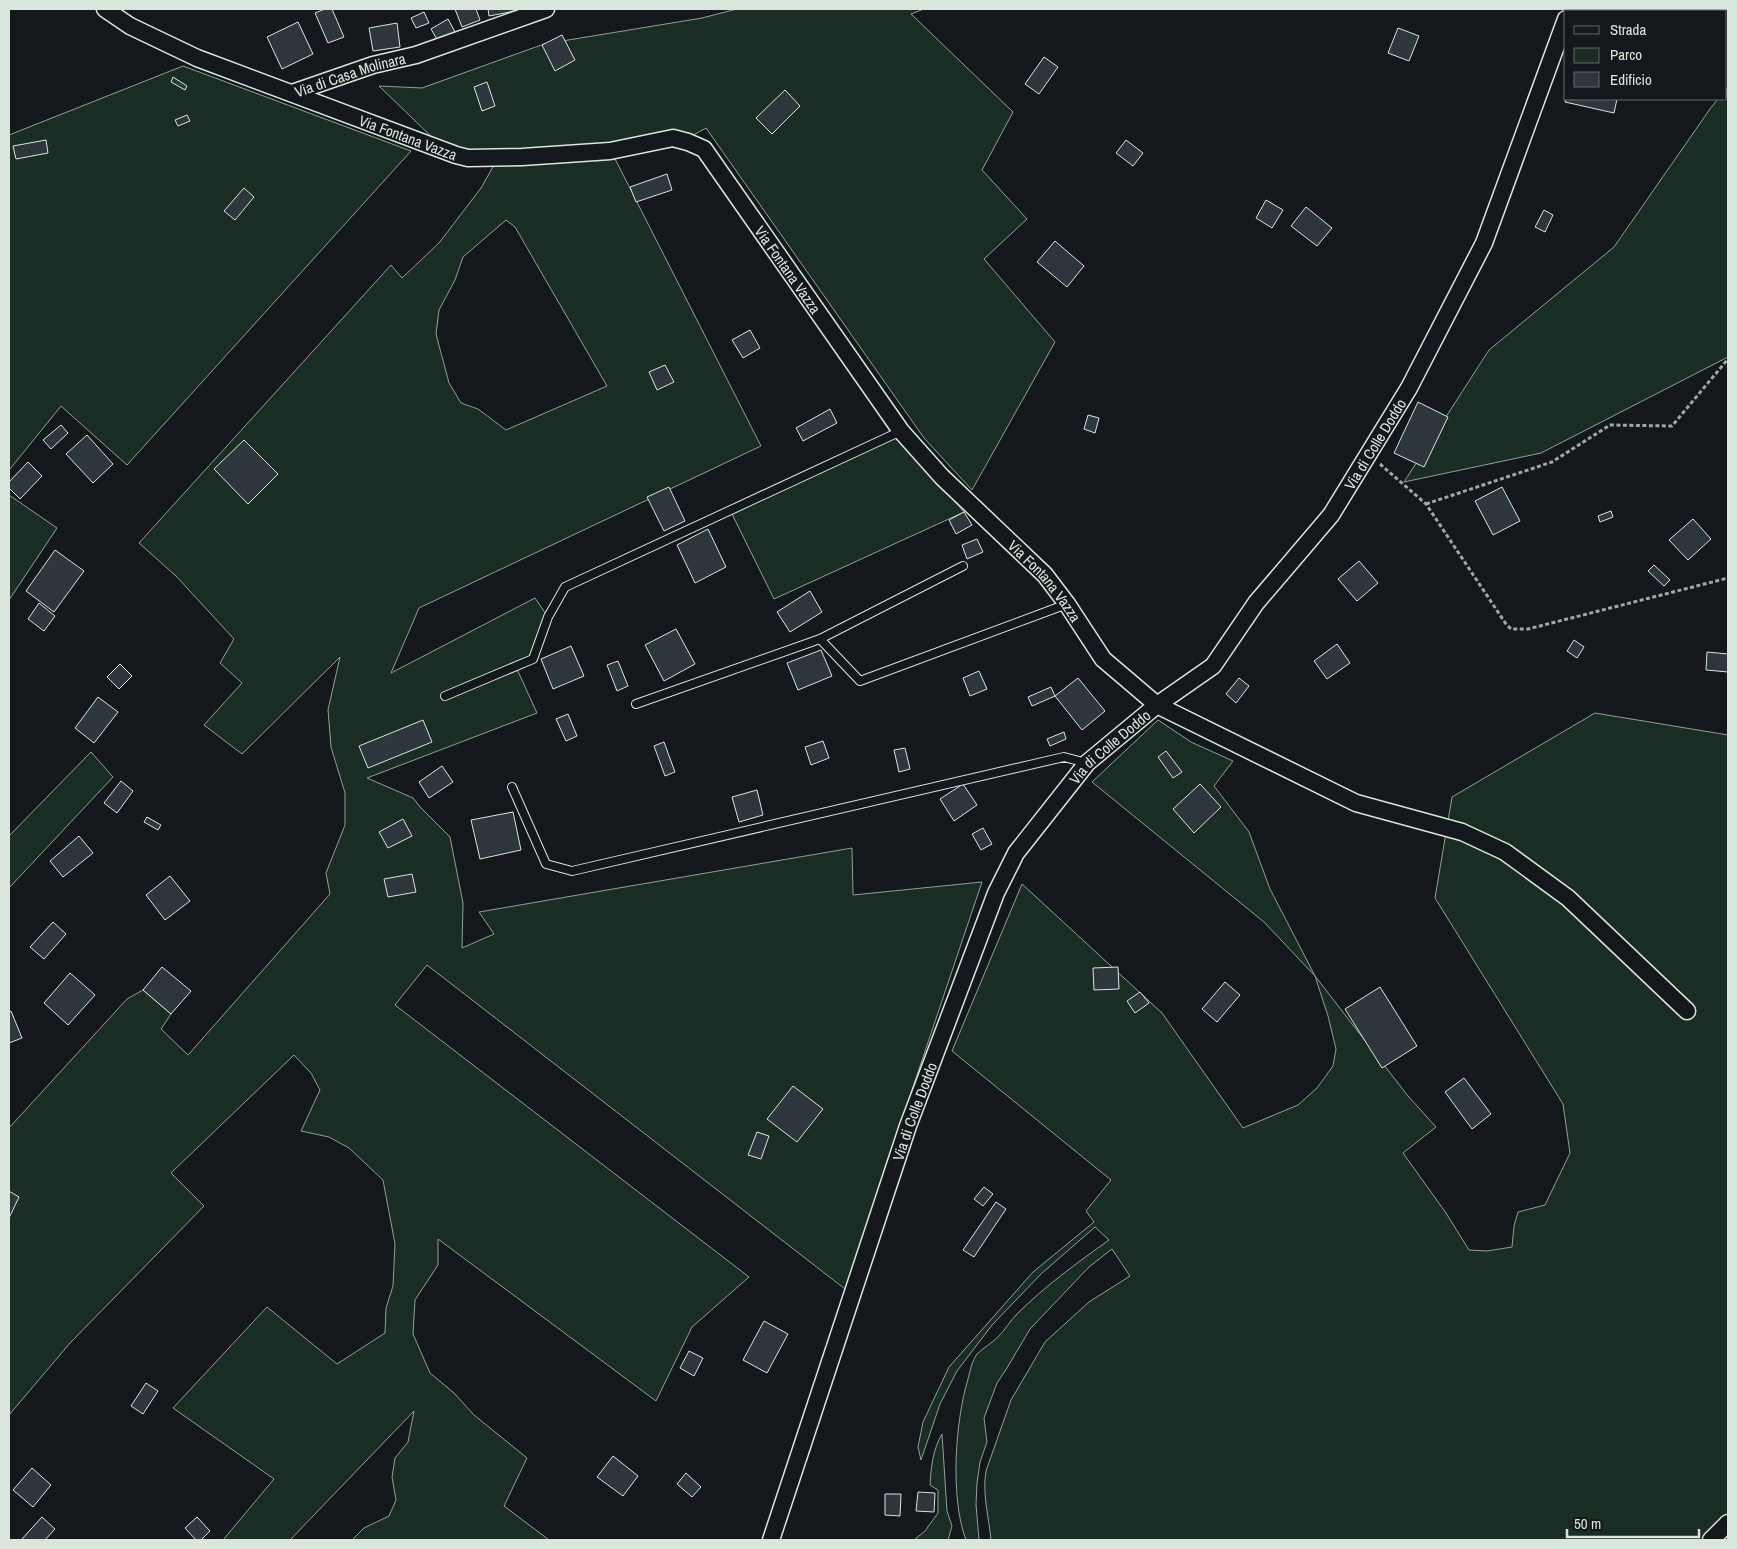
<svg xmlns="http://www.w3.org/2000/svg" width="1737" height="1549" font-family="'Archivo Narrow',sans-serif">
<style>
.green{fill:#1a2d24;stroke:#939e99;fill-rule:evenodd}
.building{fill:#2c363c;stroke:#d8e6dc}
.lines{fill:none;stroke-linecap:round;stroke-linejoin:round}
.lane-casing{stroke:#d8e6dc;stroke-width:10}
.street-casing{stroke:#d8e6dc;stroke-width:19}
.path{stroke:#9da8a2;stroke-width:3;stroke-dasharray:4 2.5;stroke-linecap:butt}
.lane{stroke:#14181c;stroke-width:8}
.street{stroke:#14181c;stroke-width:16}
.labels{text-anchor:middle;dominant-baseline:central;stroke-width:4;stroke-linejoin:round;paint-order:stroke}
.street-label{font-size:15px;fill:#d8e6dc;stroke:#14181c}
</style>
<rect width="100%" height="100%" fill="#14181c"/>
<g class="green">
<path d="M737,9H924L911,14L1013,112L982,170L1027,219L984,259L1055,342L972,490L924,438L706,128L688,138L611,151L761,446L419,608L391,673L535,598L548,617L533,659L516,667L537,713L367,778L413,798L420,807L450,837L463,903L462,948L494,934L479,912L852,848L853,895L982,882L845,1289L427,965L395,1005L749,1277L692,1327L656,1401L438,1239V1265L415,1300L413,1334L430,1373L454,1393L474,1415L527,1458L504,1506L549,1540H352L364,1528L389,1516L396,1500L392,1477L395,1458L408,1442L414,1411L290,1540H223L274,1479L173,1408L267,1307L337,1364L385,1333L386,1308L393,1286L395,1244L383,1180L349,1148L329,1137L301,1131L320,1090L311,1073L294,1055L171,1173L204,1206L70,1343L9,1415V1128L127,999L143,990L171,1014L161,1029L188,1055L330,894L326,873L345,825V793L331,747L328,710L340,657L242,754L204,725L242,683L220,663L234,639L176,576L139,543L391,265L402,278L439,243L481,188L498,158L438,143L379,86L422,88L544,44L702,18ZM506,220L515,227L607,386L506,430L478,409L461,403L449,383L436,334L439,310L455,280L463,257Z"/>
<path d="M183,66L411,151L127,465L61,406L10,469L9,466V135Z"/>
<path d="M1728,87V357L1541,453L1404,482L1489,350L1614,247L1710,109L1718,99H1726V90Z"/>
<path d="M895,434L964,512L774,599L730,510Z"/>
<path d="M9,495L57,528L9,600Z"/>
<path d="M1595,713L1728,735V1540H991C989,1517 982,1494 986,1471L1011,1400L1045,1342L1089,1302L1130,1276L1112,1249L1089,1267L1030,1329L1007,1368L997,1383L984,1418L987,1442L980,1462L977,1483L976,1504L979,1540H966C950,1498 955,1422 968,1379C970,1371 972,1361 977,1354C983,1348 992,1343 998,1337C1005,1330 1010,1321 1017,1314C1045,1286 1077,1263 1109,1240L1095,1227L1041,1274L992,1325L957,1371L940,1404L921,1460L918,1447L923,1422L949,1367L1033,1272L1094,1222L1086,1211L1111,1180L952,1051L1022,884L1162,1013L1243,1128L1298,1105L1317,1088L1333,1066L1336,1049L1328,1016L1315,976L1264,922L1092,782L1158,720L1191,742L1233,761L1214,786L1249,832L1270,889L1315,976L1408,1096L1436,1127L1403,1153L1446,1213L1469,1250L1487,1251L1512,1247L1514,1226L1518,1212L1545,1205L1570,1153L1563,1104L1435,898L1452,797Z"/>
<path d="M91,752L113,777L9,888V836Z"/>
<path d="M942,1434L947,1511L952,1526L948,1540H914L925,1531L938,1513V1490L930,1485C931,1467 933,1449 942,1434Z"/>
</g>
<g class="building">
<path d="M325,9H332L344,37L328,43L315,13Z"/>
<path d="M455,9H476L480,20L462,27Z"/>
<path d="M488,9H514L515,11L489,16Z"/>
<path d="M424,12L429,23L416,28L411,18Z"/>
<path d="M448,19L455,32L438,41L431,29Z"/>
<path d="M298,22L313,54L282,69L267,37Z"/>
<path d="M397,23L400,47L373,51L369,28Z"/>
<path d="M1398,28L1419,36L1409,61L1388,53Z"/>
<path d="M562,35L575,60L555,71L542,45Z"/>
<path d="M1044,57L1058,67L1039,94L1025,84Z"/>
<path d="M173,77L187,86L185,90L171,82Z"/>
<path d="M487,82L495,106L482,111L474,87Z"/>
<path d="M785,90L800,106L772,134L756,118Z"/>
<path d="M1566,99H1617L1614,113L1565,102Z"/>
<path d="M187,115L190,121L178,126L175,120Z"/>
<path d="M46,140L48,153L16,159L13,146Z"/>
<path d="M1126,140L1143,153L1133,166L1116,153Z"/>
<path d="M667,174L672,190L636,202L630,187Z"/>
<path d="M244,188L254,197L235,220L224,211Z"/>
<path d="M1266,200L1283,210L1272,228L1256,218Z"/>
<path d="M1306,207L1332,228L1317,246L1291,226Z"/>
<path d="M1544,210L1553,215L1545,232L1535,227Z"/>
<path d="M1055,241L1084,266L1067,287L1037,262Z"/>
<path d="M750,330L760,348L743,358L732,340Z"/>
<path d="M665,365L674,382L657,390L649,372Z"/>
<path d="M1418,402L1448,417L1424,467L1394,453Z"/>
<path d="M830,409L837,423L803,441L796,428Z"/>
<path d="M1088,415L1099,418L1095,433L1084,429Z"/>
<path d="M61,425L68,433L51,449L43,440Z"/>
<path d="M87,435L113,464L93,483L66,454Z"/>
<path d="M244,440L278,474L248,504L214,469Z"/>
<path d="M28,462L42,476L20,499L9,488V482Z"/>
<path d="M669,487L685,521L664,531L647,497Z"/>
<path d="M1502,487L1520,521L1493,535L1475,501Z"/>
<path d="M1611,511L1613,517L1600,522L1598,516Z"/>
<path d="M964,512L972,525L956,534L949,520Z"/>
<path d="M1693,519L1711,539L1688,560L1669,540Z"/>
<path d="M708,529L726,567L695,583L677,545Z"/>
<path d="M977,539L983,552L967,559L962,545Z"/>
<path d="M55,550L84,571L54,612L26,591Z"/>
<path d="M1359,561L1378,583L1357,601L1338,579Z"/>
<path d="M1654,565L1670,580L1664,586L1648,571Z"/>
<path d="M810,591L822,612L790,632L777,612Z"/>
<path d="M39,603L55,616L44,631L28,619Z"/>
<path d="M676,629L695,664L664,681L645,645Z"/>
<path d="M1574,640L1584,647L1577,658L1567,651Z"/>
<path d="M1337,644L1350,663L1327,679L1314,661Z"/>
<path d="M571,646L584,676L553,689L541,659Z"/>
<path d="M821,650L832,676L798,690L787,663Z"/>
<path d="M1707,652L1728,654V672L1706,670Z"/>
<path d="M618,661L628,686L617,691L607,665Z"/>
<path d="M120,664L132,676L119,689L107,677Z"/>
<path d="M979,671L987,689L970,696L963,678Z"/>
<path d="M1078,678L1105,711L1082,730L1055,696Z"/>
<path d="M1239,678L1249,686L1236,703L1226,694Z"/>
<path d="M1051,687L1055,696L1032,706L1028,697Z"/>
<path d="M98,697L118,712L94,743L75,728Z"/>
<path d="M568,714L577,736L566,741L556,719Z"/>
<path d="M423,720L432,742L368,768L359,746Z"/>
<path d="M1064,732L1066,739L1050,746L1047,739Z"/>
<path d="M823,741L829,758L811,765L805,747Z"/>
<path d="M664,742L675,772L665,776L654,746Z"/>
<path d="M905,748L910,769L899,772L894,750Z"/>
<path d="M1166,751L1182,772L1173,778L1158,757Z"/>
<path d="M442,766L453,782L429,798L419,782Z"/>
<path d="M121,781L133,791L117,813L104,803Z"/>
<path d="M963,784L977,805L954,821L940,799Z"/>
<path d="M1200,784L1221,807L1194,833L1173,809Z"/>
<path d="M757,790L763,815L739,822L732,797Z"/>
<path d="M513,812L521,850L480,859L471,820Z"/>
<path d="M147,817L161,825L158,830L144,822Z"/>
<path d="M403,819L412,836L388,848L379,832Z"/>
<path d="M983,828L992,844L981,850L972,834Z"/>
<path d="M79,836L93,853L63,877L50,861Z"/>
<path d="M412,874L416,892L388,897L384,879Z"/>
<path d="M170,876L190,901L165,920L146,895Z"/>
<path d="M53,922L66,934L44,959L30,947Z"/>
<path d="M162,967L191,991L171,1014L143,990Z"/>
<path d="M1118,967L1119,989L1094,990L1093,968Z"/>
<path d="M70,973L95,995L68,1025L44,1003Z"/>
<path d="M1225,982L1240,995L1217,1022L1202,1009Z"/>
<path d="M1380,987L1417,1046L1382,1068L1345,1009Z"/>
<path d="M1140,992L1149,1003L1135,1013L1127,1001Z"/>
<path d="M11,1011L22,1038L9,1043V1012Z"/>
<path d="M1464,1078L1491,1114L1472,1129L1445,1092Z"/>
<path d="M793,1086L823,1109L797,1142L767,1119Z"/>
<path d="M757,1132L769,1136L761,1159L748,1155Z"/>
<path d="M984,1187L993,1194L983,1206L974,1199Z"/>
<path d="M9,1191L19,1197L9,1218Z"/>
<path d="M996,1202L1006,1209L974,1257L963,1250Z"/>
<path d="M764,1321L788,1334L767,1373L743,1360Z"/>
<path d="M689,1351L703,1358L694,1376L680,1368Z"/>
<path d="M146,1383L158,1391L143,1414L131,1406Z"/>
<path d="M613,1456L638,1476L623,1496L597,1477Z"/>
<path d="M32,1468L51,1485L33,1507L13,1490Z"/>
<path d="M686,1473L701,1487L692,1497L677,1484Z"/>
<path d="M918,1492L935,1493L934,1512L916,1511Z"/>
<path d="M885,1494H901L900,1516L885,1515Z"/>
<path d="M42,1517L55,1529L45,1540H21Z"/>
<path d="M197,1517L210,1531L201,1540H196L185,1528Z"/>
</g>
<g class="lines">
<defs>
<g id="lane">
<path d="M820,639L860,681L1067,604"/>
<path d="M445,696L533,659L548,617L565,587L901,431"/>
<path d="M636,704L820,639L963,566"/>
<path d="M512,787L546,864L572,871L1064,757L1087,763"/>
</g>
<g id="street">
<path id="s1" d="M105,9L130,26L197,58L456,155L468,158L522,157L610,151L673,138L688,142L704,149L901,431L942,477L1045,575L1067,604L1103,659L1157,705L1356,803L1462,832L1505,852L1568,898L1687,1011"/>
<path id="s2" d="M292,93L373,65L416,55L546,9"/>
<path id="s3" d="M771,1540L908,1126L996,893L1016,853L1087,763L1157,705L1213,666L1256,603L1331,515L1409,388L1484,243L1566,19"/>
<path d="M1711,1540L1728,1523"/>
</g>
</defs>
<use href="#lane" class="lane-casing"/>
<use href="#street" class="street-casing"/>
<g class="path">
<path d="M1380,464L1426,504L1506,624L1511,629H1528L1728,578"/>
<path d="M1426,504L1552,462L1610,425L1672,426L1728,359"/>
</g>
<use href="#lane" class="lane"/>
<use href="#street" class="street"/>
</g>
<g class="labels">
<g class="street-label">
<text stroke="none"><textPath href="#s2" startOffset="61">Via di Casa Molinara</textPath></text>
<text stroke="none"><textPath href="#s1" startOffset="330">Via Fontana Vazza</textPath></text>
<text stroke="none"><textPath href="#s1" startOffset="780">Via Fontana Vazza</textPath></text>
<text stroke="none"><textPath href="#s3" startOffset="1279">Via di Colle Doddo</textPath></text>
<text stroke="none"><textPath href="#s1" startOffset="1185">Via Fontana Vazza</textPath></text>
<text stroke="none"><textPath href="#s3" startOffset="872">Via di Colle Doddo</textPath></text>
<text stroke="none"><textPath href="#s3" startOffset="452">Via di Colle Doddo</textPath></text>
</g>
</g>
<rect width="1737" height="1549" fill="none" stroke="#d8e6dc" stroke-width="20"/>
<rect x="1564" y="10" width="162" height="90" fill="#14181c" stroke="#626a69"/>
<rect x="1574" y="26" width="25" height="8" fill="#14181c" stroke="#626a69"/>
<text x="1610" y="35" font-size="15" fill="#d8e6dc">Strada</text>
<rect x="1574" y="48" width="25" height="15" fill="#1a2d24" stroke="#626a69"/>
<text x="1610" y="60" font-size="15" fill="#d8e6dc">Parco</text>
<rect x="1574" y="72" width="25" height="15" fill="#2c363c" stroke="#626a69"/>
<text x="1610" y="85" font-size="15" fill="#d8e6dc">Edificio</text>
<path d="M1567 1529v8h132v-8" fill="none" stroke="#d8e6dc" stroke-width="2.5"/>
<text x="1574" y="1529" font-size="15" fill="#d8e6dc" stroke="#14181c" stroke-width="4" paint-order="stroke">50 m</text>
</svg>
